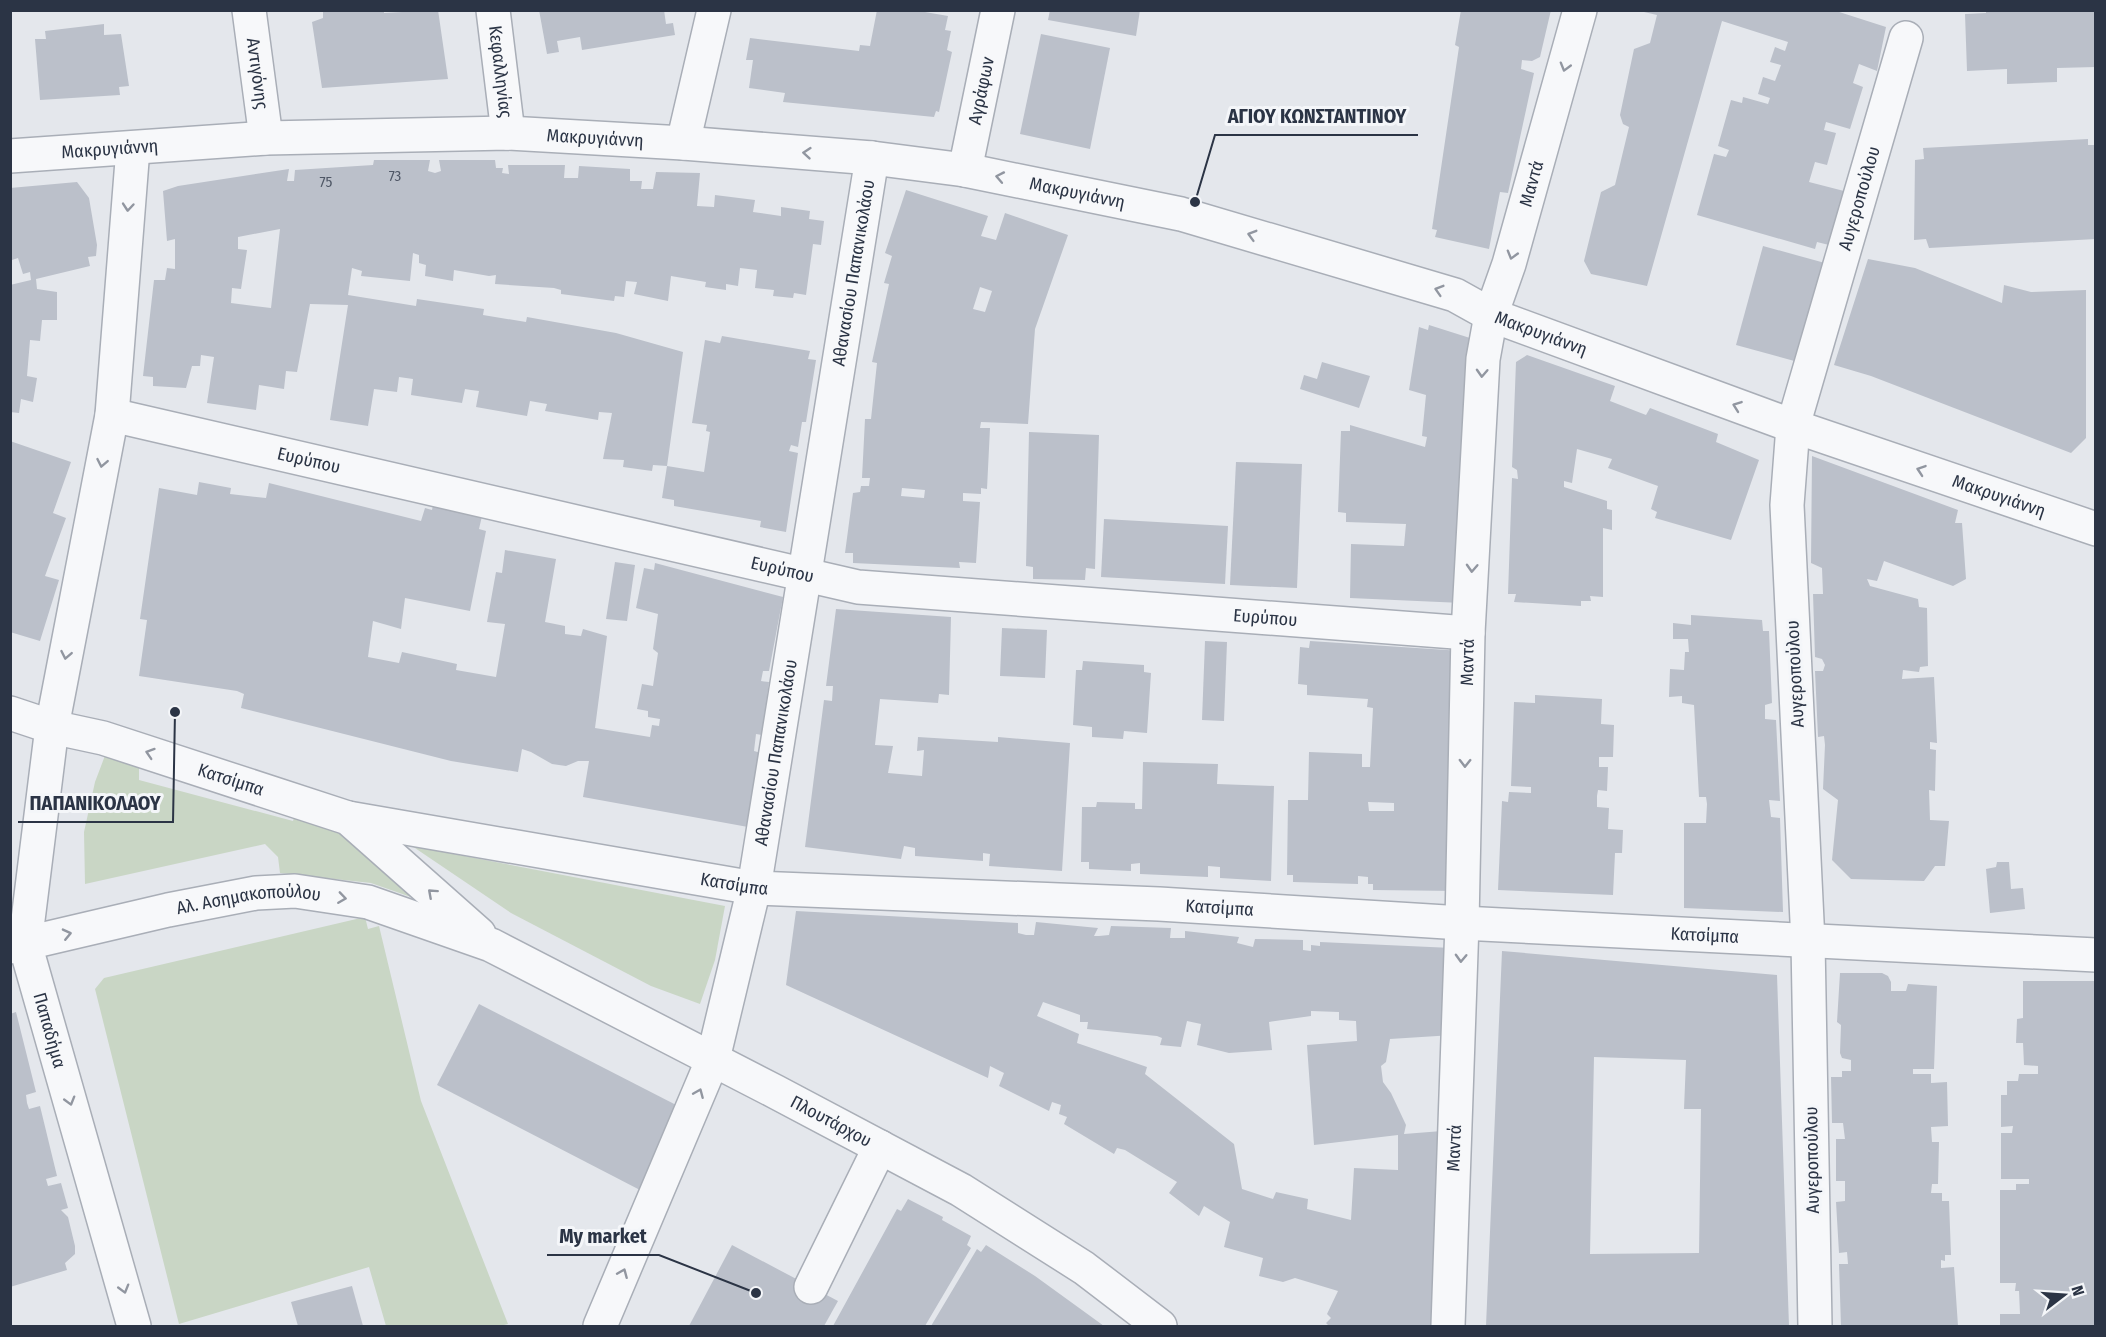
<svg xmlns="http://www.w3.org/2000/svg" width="2106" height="1337" font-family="'Fira Sans Condensed',sans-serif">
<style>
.green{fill:#c9d6c5}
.building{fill:#bbc0ca;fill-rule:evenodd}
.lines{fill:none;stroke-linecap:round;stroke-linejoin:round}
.minor-casing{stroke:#a9aeb7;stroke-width:36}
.minor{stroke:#f7f8fa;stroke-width:33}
.oneway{stroke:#9196a0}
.labels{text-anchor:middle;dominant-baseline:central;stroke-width:6;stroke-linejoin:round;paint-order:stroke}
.number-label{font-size:15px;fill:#4f5766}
.street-label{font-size:18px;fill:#2b3445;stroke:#f4f6f9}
.leader{fill:none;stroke:#2b3445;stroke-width:2}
.callout-dot{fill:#2b3445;stroke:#f4f6f9;stroke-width:2}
.callout-label{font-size:20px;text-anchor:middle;font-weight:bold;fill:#2b3445;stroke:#f4f6f9;stroke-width:6;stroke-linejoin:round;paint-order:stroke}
</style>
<rect width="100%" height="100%" fill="#e4e7ec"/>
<g class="green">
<path d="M106,753L139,762V780L293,821L296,810L361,842L468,917L371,883L280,873L278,857L265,844L85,884L84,832L95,782Z"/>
<path d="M412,846L725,906L715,960L700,1004L651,986L511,913Z"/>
<path d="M365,917L368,929L379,926L421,1101L508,1324L500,1326H386L369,1267L179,1324L95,989L104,978Z"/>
</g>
<g class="building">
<path d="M323,10H384V13L438,10L448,79L322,88L312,22L323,18Z"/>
<path d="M539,10H664L666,24L673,23L675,35L582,50L580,37L557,41L559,52L547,54Z"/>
<path d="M877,10H926L925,12L948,16L945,30L951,31L947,50L952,52L939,112L936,111L934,117L783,102L785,93L749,88L753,60H746L750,38L859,51L860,45L870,46Z"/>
<path d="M1050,10H1140L1136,36L1048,20Z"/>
<path d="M1461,10H1551L1540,57L1532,61L1522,60L1521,69L1534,73L1508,193L1500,192L1489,249L1435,237L1437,230L1432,229L1459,47L1455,45Z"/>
<path d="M1644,10H1833L1886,27L1877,71L1859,64L1853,83L1863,87L1850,129L1826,122L1824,130L1836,133L1827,165L1815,162L1809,182L1844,191L1829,245L1817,242L1815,249L1697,215L1714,154L1726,157L1729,150L1718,146L1731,100L1742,103L1743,97L1768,104L1770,98L1758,94L1763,77L1775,81L1781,65L1770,62L1775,47L1785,51L1788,42L1722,21L1647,286L1591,274L1584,261L1601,192L1615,185L1629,127L1623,124L1620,115L1634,49L1650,43L1657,15L1644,12Z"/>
<path d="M1986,10H2096V67L2057,68V82L2007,84V69L1967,71L1965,14L1986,13Z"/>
<path d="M104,24V35L121,34L129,86L119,87L120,95L40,100L35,39H46L45,31Z"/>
<path d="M1041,34L1110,48L1090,149L1020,134Z"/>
<path d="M2088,139V145H2096V239L1929,248L1926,239L1914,240L1915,160L1924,159L1923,148Z"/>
<path d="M374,160H430L428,171L435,173L441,171L439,160H495L496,168H503L502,173L509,174L508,165H565L564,178H578L579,166L630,169V181H642L641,189H653L656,172L700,173L697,206L714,207L715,195L755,200L753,212L781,216V207L810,211L809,219L824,221L821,245L813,244L806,295L794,293L793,298L773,296L774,290L755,288L757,270L740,268L738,286L726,284V290L705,287L706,282L671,276L668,301L634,294L637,282L626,281L624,297L615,296L614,301L561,294V290L554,288L495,284L496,275L489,276L454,270L453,281L425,276L426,265L419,263V255L413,253L410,281L361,276L362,271L352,268L348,295L416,306L417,299L484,309L483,315L526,322L527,317L616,333L683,352L667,466L653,465L652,471L623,467L624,460L603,459L612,413L599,412L598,420L545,411L547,404L530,401L527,416L476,407L479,391L471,390L465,389L462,403L411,395L413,379L399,377L397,392L374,389L368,426L330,420L348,305L310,304L297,372L286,371L284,389L259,385L256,410L207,403L214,357L201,355L200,366H192L186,388L153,386V377L143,376L154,280H165L167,268L175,269V239L167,241L163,191L178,186L289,169L287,181H294L295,170L373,165ZM280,229L271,308L231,303L232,288L241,289L247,250L238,249V237Z"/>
<path d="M77,182L89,198L97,245L96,256L88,257L90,266L36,279L37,289L57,292V320H42L40,341L30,340L27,376L37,378L33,402L21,399L19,413L10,412V285L31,280L30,272L23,274L18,258L12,260L10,254V188Z"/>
<path d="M906,190L988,216L981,236L996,240L1005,213L1068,235L1035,329L1028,424L981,422L980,428H990L987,489L981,488V494L963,493V501L980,502L976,563L959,562L960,568L853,563V553H845L853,493L860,492L861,486H869L870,478H862L865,419H871L877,363L872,362L889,284L884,283L892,256L885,253ZM980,287L992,291L985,312L973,309ZM902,488L925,490L924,498L901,496Z"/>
<path d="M1763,246L1825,263L1798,362L1736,345Z"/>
<path d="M1868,259L1915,268L2002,303L2004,285L2031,292L2086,290V438L2071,453L1871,376L1834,365Z"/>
<path d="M1429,325L1470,338L1468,452L1462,603L1350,598L1351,544L1404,546L1406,524L1346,522V513L1338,512L1341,431H1350V425L1425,447L1427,437L1422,436L1426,395L1409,390L1419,327L1428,330Z"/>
<path d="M722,336L810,351L808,359L816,360L806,422H802L798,447L791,445L789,451L798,453L786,532L760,527L761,521L674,506V500L662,498L667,466L704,472L710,432L706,431L707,425L692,423L705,340L720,343Z"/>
<path d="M1527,355L1615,386L1610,401L1646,415L1650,408L1718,434L1716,442L1759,460L1731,540L1655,518L1657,512L1651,509L1658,486L1608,468L1612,459L1577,449L1572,483L1564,481V487L1607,501V509L1612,510V530L1603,528V597L1590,596L1591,601H1581V606L1514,602L1516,594H1508L1512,478L1518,479L1517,470L1512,467L1516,362Z"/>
<path d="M1322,362L1370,376L1359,408L1300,389L1304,375L1317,379Z"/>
<path d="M1029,432L1099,435L1095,569L1086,568L1085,580L1033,579V567L1026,566Z"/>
<path d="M10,441L71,462L53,513L66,518L45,576L59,580L40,641L10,632Z"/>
<path d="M1812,456L1958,510L1955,523H1962L1966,579L1953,586L1884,561L1877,581L1867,579L1870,586L1918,599L1919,607L1927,608L1928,666L1920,667L1919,672L1903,670L1902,679L1934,677L1937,743L1930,742V749L1936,750L1935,791L1929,790L1930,820L1949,821L1945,866H1935L1924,881L1851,879L1832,860L1838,800L1823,789L1825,745L1824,736L1818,737L1815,671H1823L1825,665L1822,659L1815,657L1813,594H1823L1822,568L1811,563Z"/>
<path d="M1236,462L1302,464L1297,588L1230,585Z"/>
<path d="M199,482L231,488L230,494L266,498L269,483L421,521L425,508L432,510L433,505L482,516L479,529L486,531L470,611L405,598L401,629L373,621L368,657L399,663L402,652L457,664L456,670L496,677L505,624L487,622L496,572L502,573L505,550L556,559L545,622L565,626V634L581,636L583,629L607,636L595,728L650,737L652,725L659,726L660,719L648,717V711L637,709L642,684L653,686L658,653L653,649L658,614L636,608L644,568L654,570L655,563L783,597L769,671H763L761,681L769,682L762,735L756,734L754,751L761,753L748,827L583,797L589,761H578L566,766L552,764L531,752L522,749L518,772L451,761L241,708L244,694L237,691L139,676L147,620L140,619L159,488L197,495Z"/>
<path d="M1104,519L1228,526L1225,584L1101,577Z"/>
<path d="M615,562L635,565L627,621L606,619Z"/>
<path d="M836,609L951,617L949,695L939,694L938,703L880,699L875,745L893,746L888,773L922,776L924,750L917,751L918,737L998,742V737L1070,743L1062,871L989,866L990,854L983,853V861L915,856V848L904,846L901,859L805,847L824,700L832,701L833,686H826Z"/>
<path d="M1691,615L1762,620L1763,631H1769L1772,703L1765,705V719L1776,720L1780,801L1769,800L1771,817L1780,818L1783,912L1684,908V823H1706L1707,804L1706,797H1699L1694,705L1682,703V696L1669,697L1670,669L1684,670L1685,652H1689L1688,639H1673V623L1691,625Z"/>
<path d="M1002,628L1047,630L1045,678L1000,676Z"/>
<path d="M1205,641L1227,642L1224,721L1202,720Z"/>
<path d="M1310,641L1462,651L1457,891L1373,890V884H1368V877L1358,876V884L1293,882V875H1287L1288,800H1308L1309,752L1362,754V767H1370L1373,708L1367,707L1368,699L1307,695V685L1298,684L1300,647L1309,648ZM1368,802L1394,803V811H1369Z"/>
<path d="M1083,661L1144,665V672L1151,673L1147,733L1124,731L1123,739L1092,737V727L1073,725L1076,670H1082Z"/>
<path d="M1535,695L1602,699L1601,724L1614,725L1613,757H1599V767H1608L1607,791L1598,790L1597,796V807L1609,808L1608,829L1623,830L1622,853H1615L1613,895L1498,890L1502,801L1508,802L1509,792L1531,793V787L1511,786L1514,702L1535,703Z"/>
<path d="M1143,762L1218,764L1217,784L1274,786L1271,881L1220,878V867L1208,866V877L1140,874V863L1131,864V871L1089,869V862H1081L1082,807H1096L1097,802L1135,803V809H1142Z"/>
<path d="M1997,862H2009L2011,889L2023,888L2025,909L1990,913L1986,869L1996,867Z"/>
<path d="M796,911L1018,923V933L1026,935H1034L1036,922L1098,928L1094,936H1099L1109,935L1111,926L1171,928L1170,938H1185V931L1239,937L1237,943L1253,947L1255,939L1303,940V950L1311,951V945L1320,946V942L1452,948L1453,1035L1390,1039L1386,1062L1381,1066L1383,1082L1391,1093L1406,1125L1404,1134L1442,1131L1440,1326H1329L1326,1323L1331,1318L1327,1314L1338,1291L1295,1278L1283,1282L1259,1276L1263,1258L1224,1247L1230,1222L1204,1206L1199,1216L1169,1193L1177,1182L1125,1150L1117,1148L1114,1154L1064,1124L1067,1117L1059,1114L1061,1105L1052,1102L1049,1111L999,1086L1004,1073L990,1066L988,1078L786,985ZM1043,1002L1080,1015V1022H1088L1087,1029L1157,1036L1162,1038L1160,1045L1181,1047L1187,1021L1201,1024L1197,1045L1229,1053L1272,1050L1269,1022L1311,1016V1011L1339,1012V1020L1356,1021L1357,1041L1307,1045L1314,1145L1398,1135V1170L1354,1168L1351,1220L1307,1209L1308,1199L1276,1192L1273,1199L1242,1189L1234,1144L1145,1074L1147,1067L1077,1043L1079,1034L1037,1016Z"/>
<path d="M1502,951L1777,975L1789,1326H1486ZM1594,1057L1686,1060L1684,1109H1701L1699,1253L1590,1254Z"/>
<path d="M1840,973H1882L1888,976L1891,982V991H1906L1908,984L1937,986L1934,1069H1913V1074H1931V1083L1947,1082L1948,1126L1931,1127L1932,1142H1939L1938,1184H1932L1931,1193H1942V1201H1949L1951,1255H1945V1261L1941,1260V1268L1954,1267L1958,1326H1841L1839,1264H1848L1847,1252L1839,1253L1836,1202L1845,1201V1181H1836V1139H1845L1843,1123H1832L1831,1077H1842V1071H1851V1060L1842,1058L1840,1053L1841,1025L1837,1022Z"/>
<path d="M2023,981H2096V1326H2000V1314H2020L2019,1291H2015L2016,1283H2000V1190H2016V1184H2029V1179H2001V1133H2012L2013,1126L2001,1127V1095H2007V1081H2018L2019,1074H2038V1066L2024,1065L2023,1043H2016L2017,1019L2023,1018Z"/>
<path d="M479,1004L682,1108L640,1190L437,1085Z"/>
<path d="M16,1012L36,1092L26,1095L27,1103L29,1109L40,1106L57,1176L46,1179L48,1186L61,1183L68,1208L61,1210L68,1217L75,1246V1254L65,1263L67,1270L10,1287V1014Z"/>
<path d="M908,1199L943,1217L942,1220L971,1236L967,1245L971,1248L925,1326H833L897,1209L901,1211Z"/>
<path d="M732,1245L838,1301L824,1326H689Z"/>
<path d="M986,1245L1035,1276L1104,1326H931L977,1249L981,1252Z"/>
<path d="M352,1286L363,1326H298L291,1302Z"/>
</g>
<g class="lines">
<defs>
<g id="minor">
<path id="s1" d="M249,10L266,138"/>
<path id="s2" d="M493,10L508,133"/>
<path d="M683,143L714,10"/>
<path id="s3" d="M133,148L112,415L52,727L25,944L134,1326"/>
<path id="s4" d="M10,156L266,138L508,133L683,143L872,158L965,170L1181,214L1455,295L1491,315L1793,426L2096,529"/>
<path id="s5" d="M965,170L998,10"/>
<path id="s6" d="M112,415L858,587L1468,633"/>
<path id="s7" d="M10,713L52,727L103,738L348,818L479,934"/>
<path id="s8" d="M348,818L754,888L1159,904L1462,923L2096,955"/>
<path id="s9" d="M10,947L168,910L256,893L295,891L368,902L491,945L776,1092L961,1190L1084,1268L1160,1326"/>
<path d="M811,1287L880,1147"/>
<path id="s10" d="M600,1326L713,1059L754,888L872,158"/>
<path id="s11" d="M1448,1326L1462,923L1468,633L1483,359L1491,315L1509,264L1580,10"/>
<path id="s12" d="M1815,1326L1808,942L1787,505L1793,426L1906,38"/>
</g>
</defs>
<use href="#minor" class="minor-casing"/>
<use href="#minor" class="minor"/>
</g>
<defs><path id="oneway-chevron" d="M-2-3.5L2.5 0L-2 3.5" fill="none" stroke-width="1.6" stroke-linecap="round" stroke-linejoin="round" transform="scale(1.5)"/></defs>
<g class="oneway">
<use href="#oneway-chevron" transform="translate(1565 67) rotate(106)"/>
<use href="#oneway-chevron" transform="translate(807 153) rotate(-175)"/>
<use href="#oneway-chevron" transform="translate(1000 177) rotate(-169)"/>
<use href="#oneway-chevron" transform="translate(128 207) rotate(95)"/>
<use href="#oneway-chevron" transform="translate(1252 235) rotate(-164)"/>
<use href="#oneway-chevron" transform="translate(1512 255) rotate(106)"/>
<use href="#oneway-chevron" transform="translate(1439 290) rotate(-163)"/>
<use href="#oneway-chevron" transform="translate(1482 373) rotate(93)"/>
<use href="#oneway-chevron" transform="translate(1737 406) rotate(-160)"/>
<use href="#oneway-chevron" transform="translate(102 463) rotate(101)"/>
<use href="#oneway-chevron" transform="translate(1921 470) rotate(-161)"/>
<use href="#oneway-chevron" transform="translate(1472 568) rotate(93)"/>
<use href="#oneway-chevron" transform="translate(66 655) rotate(101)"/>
<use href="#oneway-chevron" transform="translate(150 753) rotate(-162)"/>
<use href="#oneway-chevron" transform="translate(1465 763) rotate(91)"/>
<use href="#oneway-chevron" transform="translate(432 893) rotate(-138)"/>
<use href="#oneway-chevron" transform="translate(342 898) rotate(8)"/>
<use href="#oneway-chevron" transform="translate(67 934) rotate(-13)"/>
<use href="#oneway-chevron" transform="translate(1461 958) rotate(92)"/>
<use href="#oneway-chevron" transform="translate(699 1093) rotate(-67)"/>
<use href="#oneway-chevron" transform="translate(70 1101) rotate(74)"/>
<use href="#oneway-chevron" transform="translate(623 1273) rotate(-67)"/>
<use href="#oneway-chevron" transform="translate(124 1289) rotate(74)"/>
</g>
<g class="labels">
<g class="number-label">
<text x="395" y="176">73</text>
<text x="326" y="182">75</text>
</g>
<g class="street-label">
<text stroke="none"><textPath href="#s2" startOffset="62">Κεφαλληνίας</textPath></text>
<text stroke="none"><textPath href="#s1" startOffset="64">Αντιγόνης</textPath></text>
<text stroke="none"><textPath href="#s5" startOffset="81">Αγράφων</textPath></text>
<text stroke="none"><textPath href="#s4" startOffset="586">Μακρυγιάννη</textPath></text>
<text stroke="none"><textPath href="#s4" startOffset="100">Μακρυγιάννη</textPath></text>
<text stroke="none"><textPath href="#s11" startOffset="1150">Μαντά</textPath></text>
<text stroke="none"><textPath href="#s4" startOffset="1072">Μακρυγιάννη</textPath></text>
<text stroke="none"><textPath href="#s12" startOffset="1138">Αυγεροπούλου</textPath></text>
<text stroke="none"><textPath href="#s10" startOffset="1089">Αθανασίου Παπανικολάου</textPath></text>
<text stroke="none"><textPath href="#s4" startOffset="1558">Μακρυγιάννη</textPath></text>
<text stroke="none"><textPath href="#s6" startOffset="202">Ευρύπου</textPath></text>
<text stroke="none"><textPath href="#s4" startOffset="2044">Μακρυγιάννη</textPath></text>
<text stroke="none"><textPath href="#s6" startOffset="688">Ευρύπου</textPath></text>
<text stroke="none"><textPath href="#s6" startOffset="1174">Ευρύπου</textPath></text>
<text stroke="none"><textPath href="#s11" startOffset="664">Μαντά</textPath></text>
<text transform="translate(1795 674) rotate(-93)">Αυγεροπούλου</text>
<text stroke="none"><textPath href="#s10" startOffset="603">Αθανασίου Παπανικολάου</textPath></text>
<text stroke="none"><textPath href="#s7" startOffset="231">Κατσίμπα</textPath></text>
<text stroke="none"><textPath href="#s8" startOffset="392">Κατσίμπα</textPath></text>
<text stroke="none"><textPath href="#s9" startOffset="244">Αλ. Ασημακοπούλου</textPath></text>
<text stroke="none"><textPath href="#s8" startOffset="878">Κατσίμπα</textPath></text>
<text stroke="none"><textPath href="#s8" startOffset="1364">Κατσίμπα</textPath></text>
<text stroke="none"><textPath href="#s3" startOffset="894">Παπαδήμα</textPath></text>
<text stroke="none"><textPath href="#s9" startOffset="878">Πλουτάρχου</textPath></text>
<text stroke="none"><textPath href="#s11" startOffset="178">Μαντά</textPath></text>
<text transform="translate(1812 1160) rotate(-91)">Αυγεροπούλου</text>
</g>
</g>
<path class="leader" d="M1195 202L1215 135H1418M175 712L173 822H18M756 1293L659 1255H547"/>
<g class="callout-dot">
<circle cx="1195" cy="202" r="6"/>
<circle cx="175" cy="712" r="6"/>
<circle cx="756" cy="1293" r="6"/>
</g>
<g class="callout-label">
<text x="1317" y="123">ΑΓΙΟΥ ΚΩΝΣΤΑΝΤΙΝΟΥ</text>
<text x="95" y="810">ΠΑΠΑΝΙΚΟΛΑΟΥ</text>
<text x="603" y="1243">My market</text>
</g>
<rect width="2106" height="1337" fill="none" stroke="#2b3445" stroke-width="24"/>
<g transform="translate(2064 1295) rotate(73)" stroke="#f4f6f9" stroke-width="4.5" paint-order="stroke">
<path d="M0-4.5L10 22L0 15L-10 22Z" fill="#2b3445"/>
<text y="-9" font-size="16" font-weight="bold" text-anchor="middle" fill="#2b3445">N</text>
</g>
</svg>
